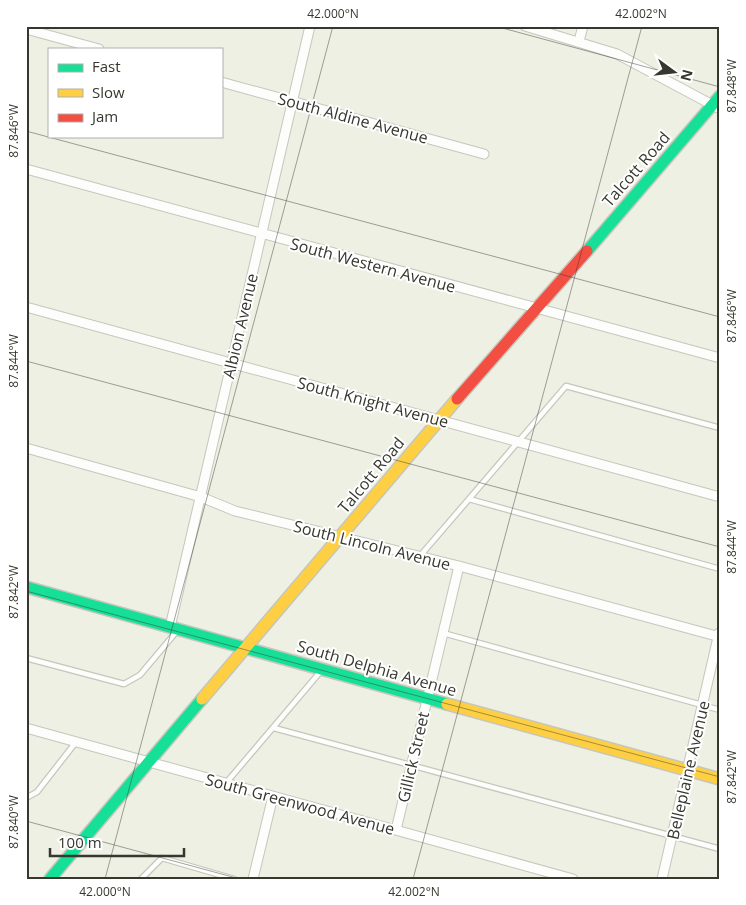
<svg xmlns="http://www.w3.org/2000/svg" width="746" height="905" viewBox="0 0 746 905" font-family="'Open Sans',sans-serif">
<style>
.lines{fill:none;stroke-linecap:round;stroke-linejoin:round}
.lane-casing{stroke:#c5c6bc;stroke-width:7}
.street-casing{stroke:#c5c6bc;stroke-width:11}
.fast-casing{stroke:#c5c6bc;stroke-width:14}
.slow-casing{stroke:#c5c6bc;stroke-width:14}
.jam-casing{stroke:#c5c6bc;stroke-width:14}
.lane{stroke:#fdfdfb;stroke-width:4.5}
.street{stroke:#fdfdfb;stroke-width:9}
.fast{stroke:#16e098;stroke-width:11}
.slow{stroke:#ffcf43;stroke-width:11}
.jam{stroke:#f24e42;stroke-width:11}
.ticks{fill:none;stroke:#36372e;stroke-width:1;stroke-opacity:0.45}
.labels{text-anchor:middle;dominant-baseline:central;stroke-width:4;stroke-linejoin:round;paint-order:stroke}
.street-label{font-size:16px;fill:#36372e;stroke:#fff}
.neatline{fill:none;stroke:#36372e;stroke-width:2}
.ticks-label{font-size:12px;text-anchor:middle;fill:#36372e}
</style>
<rect width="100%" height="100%" fill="#eff0e4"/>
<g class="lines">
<g class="lane-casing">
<path id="lane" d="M469,499l251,70
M420,556l146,-170 154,42
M443,633l277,77
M26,658l98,26 16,-9 37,-44
M274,728l446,121
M226,783l95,-112
M26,798l11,-6 39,-50
M141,879l21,-21 72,21"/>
</g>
<g class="street-casing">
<path id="street" d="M525,26l92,28 103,55
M26,29l73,20
M579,41l4,-15
M221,82l263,72
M26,169l694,189
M26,307l694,190
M26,448l175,49 34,14 224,55 261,71
M170,627l140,-601
M26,728l547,151
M396,830l63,-264
M253,879l20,-83
M662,879l57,-246"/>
</g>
<g class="fast-casing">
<path id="fast" d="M587,251l133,-155
M26,587l421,117
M50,879l152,-180"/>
</g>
<g class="slow-casing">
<path id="slow" d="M202,699l255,-300
M447,704l273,75"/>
</g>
<g class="jam-casing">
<path id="jam" d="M457,399l130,-148"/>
</g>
<use href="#lane" class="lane"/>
<use href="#street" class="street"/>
<use href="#fast" class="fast"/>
<use href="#slow" class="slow"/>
<use href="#jam" class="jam"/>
</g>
<path class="ticks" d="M495,26l225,61M26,131l694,186M26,361l694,186M26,591l694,186M26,821l214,58M105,879l228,-853M413,879l229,-853"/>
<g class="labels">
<g class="street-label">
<text transform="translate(353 118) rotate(15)">South Aldine Avenue</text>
<text transform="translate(636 169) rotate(-49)">Talcott Road</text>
<text transform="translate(373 265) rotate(15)">South Western Avenue</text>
<text transform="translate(240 326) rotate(-77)">Albion Avenue</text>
<text transform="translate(373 402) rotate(15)">South Knight Avenue</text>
<text transform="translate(371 475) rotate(-50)">Talcott Road</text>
<text transform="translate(372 545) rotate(14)">South Lincoln Avenue</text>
<text transform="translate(377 668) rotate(16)">South Delphia Avenue</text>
<text transform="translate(413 757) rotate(-77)">Gillick Street</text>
<text transform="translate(688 770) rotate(-77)">Belleplaine Avenue</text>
<text transform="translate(300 804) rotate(15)">South Greenwood Avenue</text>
</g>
</g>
<rect width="746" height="905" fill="none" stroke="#ffffff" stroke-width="55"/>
<rect x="48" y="48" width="175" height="90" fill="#ffffff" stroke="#afafab"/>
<rect x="58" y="64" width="25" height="8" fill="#16e098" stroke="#afafab"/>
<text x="92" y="72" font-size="15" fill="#36372e">Fast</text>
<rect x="58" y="89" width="25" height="8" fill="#ffcf43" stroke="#afafab"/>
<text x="92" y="98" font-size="15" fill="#36372e">Slow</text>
<rect x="58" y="114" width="25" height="8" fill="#f24e42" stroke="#afafab"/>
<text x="92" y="122" font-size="15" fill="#36372e">Jam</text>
<g transform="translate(674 72) rotate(105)" stroke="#ffffff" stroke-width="4" paint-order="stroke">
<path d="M0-4L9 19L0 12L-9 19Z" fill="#36372e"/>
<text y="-8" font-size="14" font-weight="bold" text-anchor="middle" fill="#36372e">N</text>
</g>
<path d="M50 848v8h134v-8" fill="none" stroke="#36372e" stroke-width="2.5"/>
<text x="58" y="848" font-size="15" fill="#36372e" stroke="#ffffff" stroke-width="4" paint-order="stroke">100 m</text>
<rect x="28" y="28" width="690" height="850" class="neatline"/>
<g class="ticks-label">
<text x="333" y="18">42.000°N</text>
<text x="641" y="18">42.002°N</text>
<text transform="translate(732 86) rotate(-90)" y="4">87.848°W</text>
<text transform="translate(14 131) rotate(-90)" y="4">87.846°W</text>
<text transform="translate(732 316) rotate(-90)" y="4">87.846°W</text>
<text transform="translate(14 361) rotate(-90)" y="4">87.844°W</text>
<text transform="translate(732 547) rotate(-90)" y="4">87.844°W</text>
<text transform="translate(14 592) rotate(-90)" y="4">87.842°W</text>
<text transform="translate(732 777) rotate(-90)" y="4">87.842°W</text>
<text transform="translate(14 822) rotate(-90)" y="4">87.840°W</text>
<text x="105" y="896">42.000°N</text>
<text x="414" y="896">42.002°N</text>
</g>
</svg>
